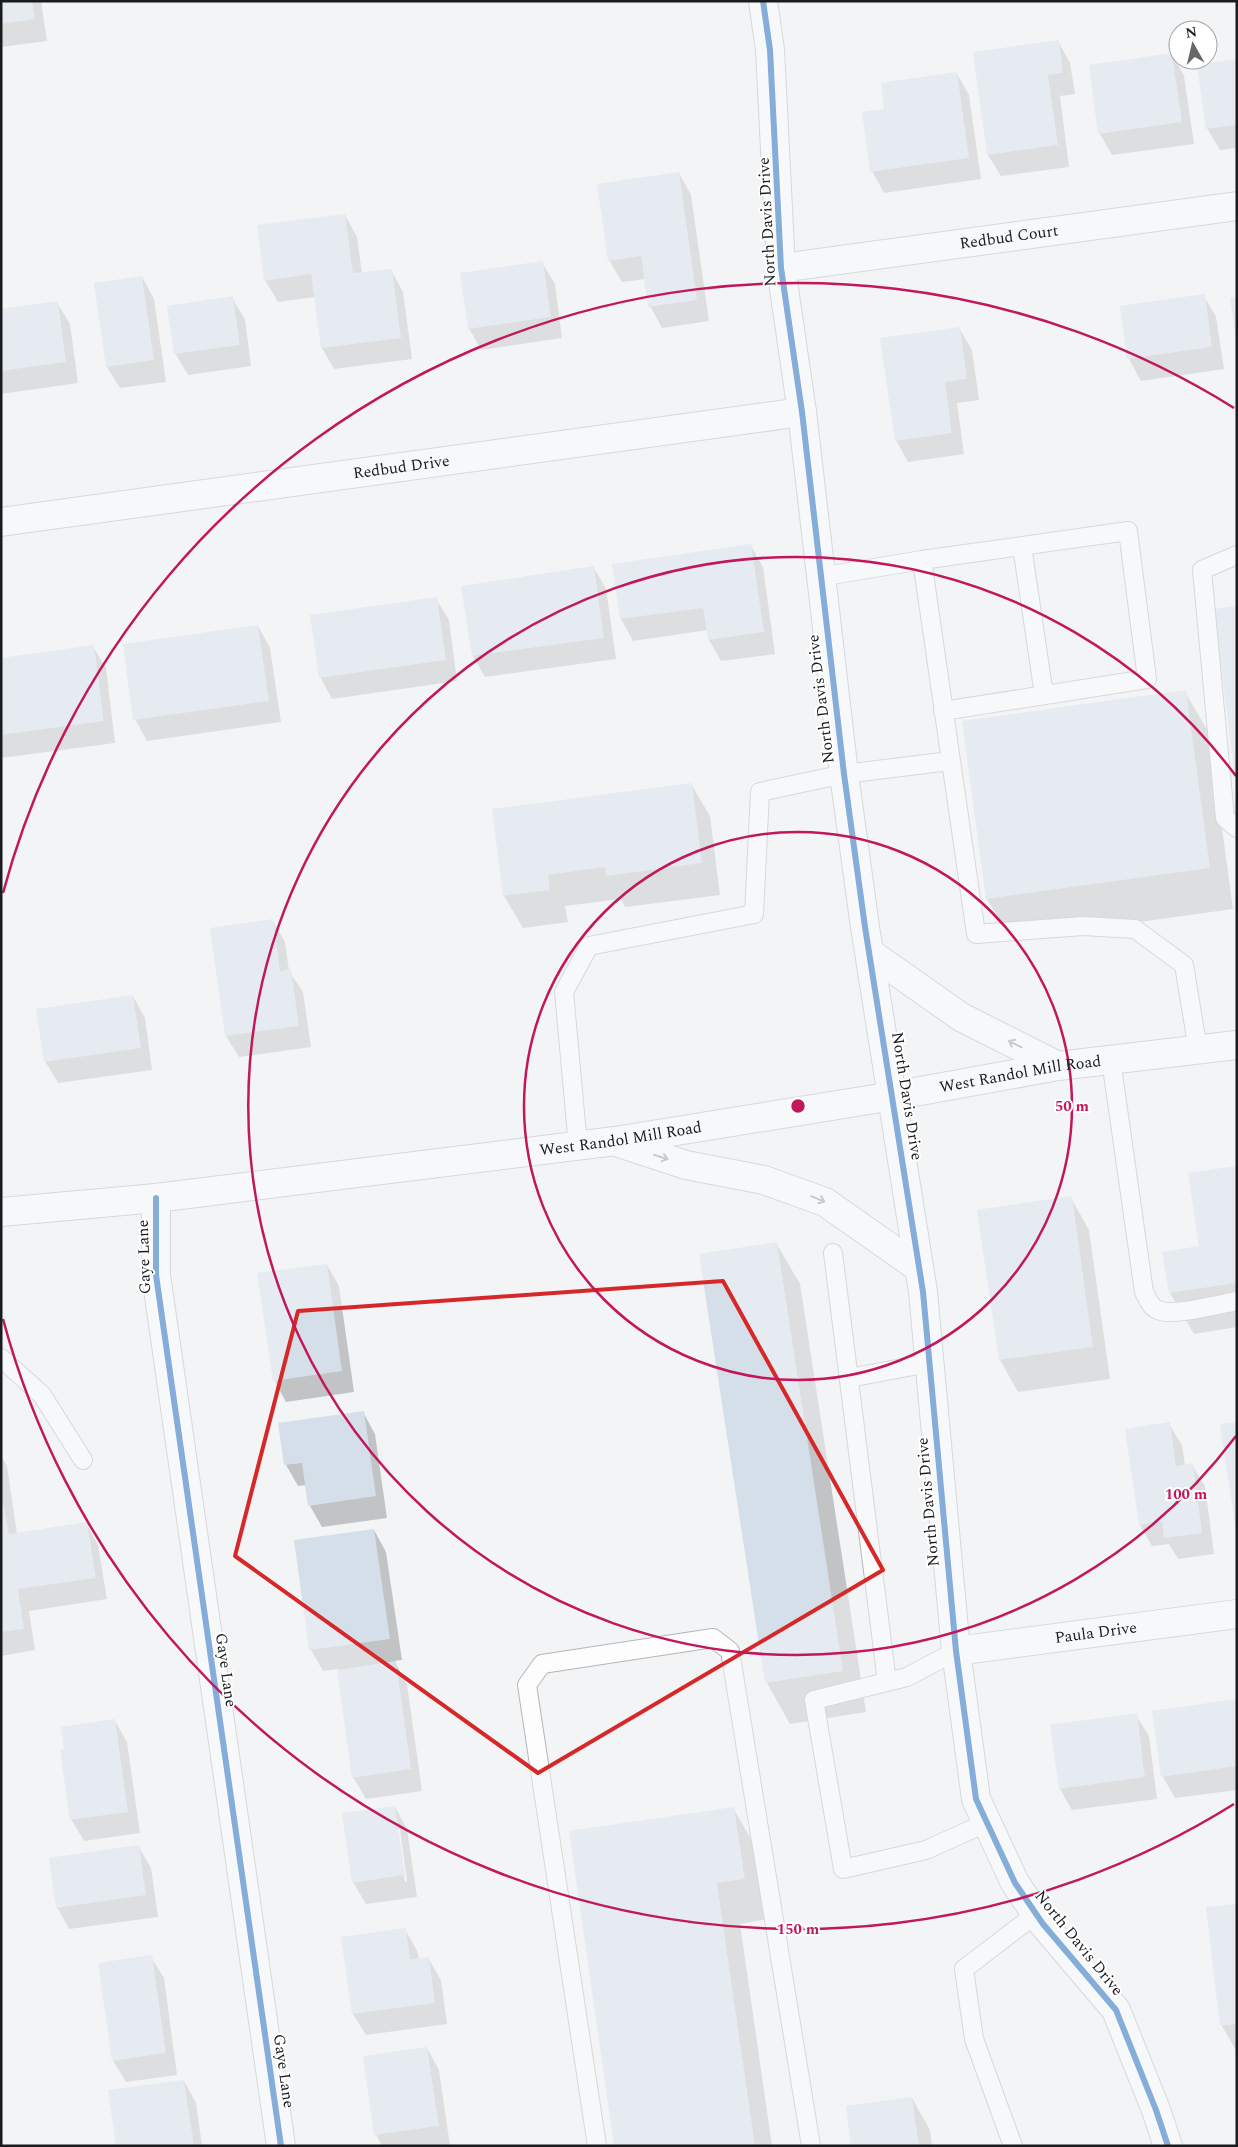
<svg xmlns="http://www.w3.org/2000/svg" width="1238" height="2147" viewBox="0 0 1238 2147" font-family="Spectral,serif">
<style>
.shadow{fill:#0003;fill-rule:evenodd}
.building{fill:#d4dfe9}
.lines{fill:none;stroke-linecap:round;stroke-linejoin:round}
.service-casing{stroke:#b5b6b7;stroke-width:20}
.minor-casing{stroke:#b5b6b7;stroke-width:30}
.tertiary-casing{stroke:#b5b6b7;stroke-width:30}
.secondary-casing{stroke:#b5b6b7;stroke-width:30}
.service{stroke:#fdfdfe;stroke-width:18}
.minor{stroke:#fdfdfe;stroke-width:28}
.tertiary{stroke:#fdfdfe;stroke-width:28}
.secondary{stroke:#fdfdfe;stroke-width:28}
.cycleway-casing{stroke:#fff;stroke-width:9}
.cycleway{stroke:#0057b8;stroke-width:6}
.oneway{stroke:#979798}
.marked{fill:none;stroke:#d62828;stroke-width:4;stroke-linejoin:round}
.ring{fill:none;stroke:#c2185b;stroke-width:2.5}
.labels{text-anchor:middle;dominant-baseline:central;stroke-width:4;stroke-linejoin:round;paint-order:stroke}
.street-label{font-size:16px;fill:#1a1b1c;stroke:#fff}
.centre{fill:#c2185b;stroke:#fff;stroke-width:2.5}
.ring-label{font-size:15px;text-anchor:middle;font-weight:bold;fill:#c2185b;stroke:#fff;stroke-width:4;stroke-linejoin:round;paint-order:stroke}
</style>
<rect width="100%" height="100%" fill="#f2f4f6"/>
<path class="shadow" d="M1,1h40l6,40 -46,6z
M1058,41l12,22 5,31 -15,2 9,71 -68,9 -13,-21 -14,-102z
M1172,54l12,22 10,68 -82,11 -12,-21z
M1237,61v87l-17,2 -13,-22z
M957,74l12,21 12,84 -97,14 -12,-22z
M679,173l12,22 18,126 -47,7 -12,-22 -4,-27 -24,3 -13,-22z
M345,215l12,22 5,37 29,-4 12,22 9,67 -78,10 -12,-21 -7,-51 -37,5 -13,-22z
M542,263l13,21 7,54 -81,12 -12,-22z
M142,277l12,22 12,83 -46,6 -13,-21z
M1204,296l12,21 8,52 -83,12 -12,-22 -8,-52z
M232,298l13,21 6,47 -63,9 -13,-22z
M57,303l13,21 8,59 -77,11v-84z
M959,328l13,22 7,50 -22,3 7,51 -56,8 -12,-22z
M751,546l12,21 12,87 -54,7 -12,-21 -1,-10 -75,11 -12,-22 -8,-54z
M594,568l12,21 10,70 -131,18 -12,-21z
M436,599l13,21 8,61 -125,18 -12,-22z
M258,626l12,22 11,74 -134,19 -12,-22z
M93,647l13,21 9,75 -114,15v-99z
M1185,692l24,41 24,176 -222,31 -24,-41 -23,-177z
M691,784l19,32 10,79 -95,12 -4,-8 -56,7 3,16 -45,6 -19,-32 -11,-86z
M272,920l13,22 4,29 14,21 8,55 -72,10 -13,-21 -15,-107z
M133,996l12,22 7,52 -94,13 -13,-22z
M1237,1167v160l-43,7 -24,-41 -6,-40 37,-6z
M1071,1198l18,32 21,149 -92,13 -18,-32 -21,-149z
M776,1243l24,41 66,428 -76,12 -23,-41 -67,-428z
M327,1265l12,21 15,106 -68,10 -12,-22z
M363,1412l12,22 12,84 -65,9 -12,-21 -3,-21 -9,1 -12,-21z
M1169,1424l13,21 3,21 7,-1 13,21 9,68 -36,5 -9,-15 -17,2 -12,-21z
M1,1456l6,10 10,68 69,-11 12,22 9,54 -78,12 6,39 -34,6z
M374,1530l12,22 16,108 -8,1 13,23 15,107 -56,8 -13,-22 -15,-108 -15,2 -12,-21 -16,-109z
M1237,1700v90l-62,8 -12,-21z
M1136,1715l13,21 8,63 -85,11 -12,-21z
M115,1721l12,21 13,91 -56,8 -13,-22 -6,-69z
M395,1807l12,22 10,68 -51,7 -13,-22zM397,1829h3l7,52 -2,1z
M733,1808l24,41 10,70 -27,5 32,222h-156z
M138,1846l13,22 7,49 -89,12 -12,-22z
M1237,1905v147l-15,-26 -15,-118z
M405,1929l12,22 2,9 9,-2 13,22 6,44 -81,11 -13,-21 -10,-76z
M151,1957l13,21 13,97 -51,7 -13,-21z
M427,2048l12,22 11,76h-68l-6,-12z
M184,2081l12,22 6,43h-85z
M912,2098l18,32 2,16h-80z"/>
<path class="building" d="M1,1h31l3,18 -34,5z
M1059,40l4,33 -15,2 10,70 -71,10 -14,-103z
M1172,53l10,69 -84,12 -9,-69z
M1237,59v66l-31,4 -9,-64z
M957,72l12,86 -99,14 -8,-60 22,-3 -3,-26z
M679,172l18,128 -49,7 -7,-51 -33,5 -11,-77z
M345,214l8,59 39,-4 9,69 -80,10 -10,-74 -47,7 -7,-56z
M543,261l8,56 -83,12 -8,-56z
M142,276l12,84 -48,7 -12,-84z
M1205,294l7,53 -85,12 -7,-53z
M233,296l7,49 -66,9 -7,-48z
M1237,297v41h-1l-6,-40z
M58,301l8,61 -65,9v-62z
M960,327l7,52 -22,3 7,51 -57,8 -15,-103z
M751,544l13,88 -56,8 -5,-32 -83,11 -8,-55z
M594,566l10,72 -132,18 -11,-70z
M437,597l9,63 -127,18 -9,-63z
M1237,606v180h-1l-22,-177z
M258,625l11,76 -136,19 -10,-76z
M94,645l10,76 -103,14v-77z
M1186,690l24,178 -224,31 -24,-178z
M692,783l10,80 -96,13 -1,-9 -57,8 2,15 -47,6 -11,-87z
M273,919l7,52 11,-2 8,57 -74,10 -15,-108z
M133,995l8,53 -97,14 -8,-53z
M1237,1166v117l-68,10 -7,-41 37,-6 -11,-73z
M1072,1196l21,151 -94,13 -22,-150z
M777,1242l66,429 -78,12 -66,-429z
M327,1264l15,107 -69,10 -16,-108z
M364,1411l12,85 -68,10 -6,-43 -18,2 -6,-42z
M1170,1422l6,44 17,-3 9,70 -38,5 -2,-16 -23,3 -14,-96z
M1237,1422v102l-2,1 -15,-101z
M1,1491l8,43 78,-12 9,56 -78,11 6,40 -23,3z
M374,1529l16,110 -81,11 -15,-110z
M396,1661l15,108 -59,9 -15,-108z
M1237,1699v67l-76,11 -9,-66z
M1137,1713l8,64 -86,12 -9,-64z
M115,1719l13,93 -58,8 -10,-71h4l-3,-22z
M395,1806l10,69 -53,8 -10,-70z
M734,1807l11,72 -28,4 38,263h-141l-45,-315z
M139,1845l7,50 -90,13 -7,-50z
M1237,1904v120l-17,2 -14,-119z
M406,1928l4,31 19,-2 6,46 -83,11 -11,-77z
M152,1955l14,98 -54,8 -14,-98z
M427,2047l12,79 -65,9 -11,-79z
M184,2080l10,66h-78l-8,-56z
M912,2097l7,49h-68l-5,-40z"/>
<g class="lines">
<g class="service-casing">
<path id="service" d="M1022,546l22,149
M1237,555l-35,15 23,248 12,10
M922,560l206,-29 19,148 -204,32
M820,577l102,-17 54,374 107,-8 52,3 49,36 14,85
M1111,1060l33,232c4,7 6,15 14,18 15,7 61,-6 79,-9
M578,1146l-14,-154 25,-46 165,-32 6,-122 84,-18 106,-13
M833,1253l54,429
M1,1358l41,37 41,65
M849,1378l80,-15
M956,1651l-49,26 -93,23 29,169 83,-19 62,-28
M597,2146l-70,-461 15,-21 171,-26 17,13 81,495
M1013,2146l-39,-107 -10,-70 72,-55"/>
</g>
<g class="minor-casing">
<g id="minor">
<path id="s1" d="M781,268l456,-62"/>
<path id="s2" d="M1,522l801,-110"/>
<path d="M156,1198v77l125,871"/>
<path id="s3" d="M956,1651l281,-37"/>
</g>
</g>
<g class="tertiary-casing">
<path id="tertiary" d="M763,1l7,49 11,218 21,144 42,362 21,153 58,365 33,359 20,148 39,84 28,41 73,86 40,100 12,36"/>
</g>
<g class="secondary-casing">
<g id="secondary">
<path d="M870,953l91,64 97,49"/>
<path d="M619,1143l67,22 78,15 61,22 94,66"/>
<path id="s4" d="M1,1212l155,-14 459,-57 278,-45 165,-30 179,-21"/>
</g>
</g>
<use href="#service" class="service"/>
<use href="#minor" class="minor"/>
<use href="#tertiary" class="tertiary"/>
<use href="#secondary" class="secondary"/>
<g class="cycleway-casing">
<path id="cycleway" d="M763,1l7,49 11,218 21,144 42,362 21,153 58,365 33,359 20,148 39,84 28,41 73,86 40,100 12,36
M156,1198v77l125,871"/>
</g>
<use href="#cycleway" class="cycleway"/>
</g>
<defs><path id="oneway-shaft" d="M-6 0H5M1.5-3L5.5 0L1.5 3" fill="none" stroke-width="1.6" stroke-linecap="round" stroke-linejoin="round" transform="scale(1.25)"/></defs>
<g class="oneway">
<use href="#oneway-shaft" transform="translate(1015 1044) rotate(-153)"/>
<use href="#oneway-shaft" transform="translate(661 1157) rotate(18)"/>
<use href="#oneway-shaft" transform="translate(818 1199) rotate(22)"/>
</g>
<path d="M0 0H1238V2147H0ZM723,1281l160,289 -345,203 -303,-217 63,-245z" fill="#f2f4f6" fill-opacity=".55" fill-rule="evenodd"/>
<path class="marked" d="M723,1281l160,289 -345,203 -303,-217 63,-245z"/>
<g class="ring">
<circle cx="798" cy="1106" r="274"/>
<path d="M1236 1436A549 549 0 1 1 1236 776"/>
<path d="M1234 1804A823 823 0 0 1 3 1319M3 893A823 823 0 0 1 1234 408"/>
</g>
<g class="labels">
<g class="street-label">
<text transform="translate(767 222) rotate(-93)">North Davis Drive</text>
<text stroke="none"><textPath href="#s1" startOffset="230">Redbud Court</textPath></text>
<text stroke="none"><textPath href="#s2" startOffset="404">Redbud Drive</textPath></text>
<text transform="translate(821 699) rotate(-97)">North Davis Drive</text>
<text stroke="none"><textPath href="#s4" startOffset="1029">West Randol Mill Road</textPath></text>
<text transform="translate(907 1096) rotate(81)">North Davis Drive</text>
<text stroke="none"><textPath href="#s4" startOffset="624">West Randol Mill Road</textPath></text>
<text transform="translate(144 1257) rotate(-92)">Gaye Lane</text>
<text transform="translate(928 1502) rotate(-95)">North Davis Drive</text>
<text stroke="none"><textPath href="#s3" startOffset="141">Paula Drive</textPath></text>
<text transform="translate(226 1670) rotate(82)">Gaye Lane</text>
<text transform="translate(1079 1943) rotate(51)">North Davis Drive</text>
<text transform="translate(284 2071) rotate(82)">Gaye Lane</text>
</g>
</g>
<circle cx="798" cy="1106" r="8" class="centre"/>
<g class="ring-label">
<text x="1072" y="1111">50 m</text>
<text x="1186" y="1499">100 m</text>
<text x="798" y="1934">150 m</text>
</g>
<rect width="1238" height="2147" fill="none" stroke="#1a1b1c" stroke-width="5"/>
<g transform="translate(1193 45) rotate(352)"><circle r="24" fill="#ffffff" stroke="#a3a4a4"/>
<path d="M0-4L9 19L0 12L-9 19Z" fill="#666768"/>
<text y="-8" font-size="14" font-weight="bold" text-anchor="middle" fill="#1a1b1c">N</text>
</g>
</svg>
